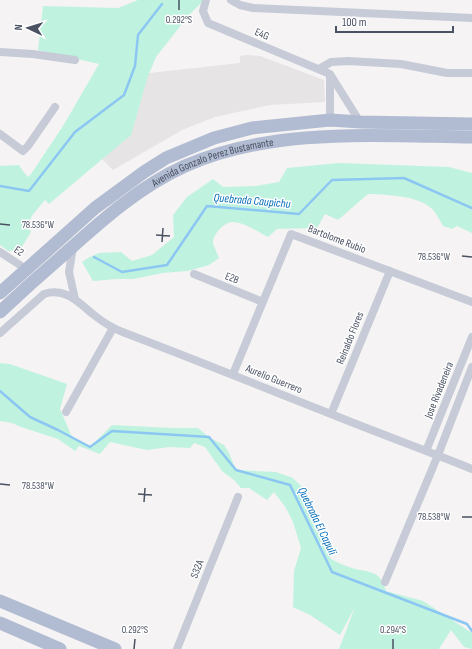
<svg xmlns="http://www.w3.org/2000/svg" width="472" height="649" viewBox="0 0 472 649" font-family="'Sofia Sans Condensed',sans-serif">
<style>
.education{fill:#e6e4e5}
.green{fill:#c0f3df}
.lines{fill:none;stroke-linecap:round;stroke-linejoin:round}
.stream{stroke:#8bc7f2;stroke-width:2.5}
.minor{stroke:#c6cbd7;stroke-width:8}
.primary{stroke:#b1bbd2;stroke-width:13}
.ticks{fill:none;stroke:#495162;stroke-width:1.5}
.labels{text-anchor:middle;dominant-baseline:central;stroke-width:3;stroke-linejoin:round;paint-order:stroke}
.street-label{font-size:11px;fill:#495162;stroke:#fff}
.water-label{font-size:12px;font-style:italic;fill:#046dba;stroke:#fff}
.ticks-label{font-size:10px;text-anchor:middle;fill:#495162;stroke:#fff;stroke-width:3;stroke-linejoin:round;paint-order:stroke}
</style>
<rect width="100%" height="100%" fill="#f5f3f3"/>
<path class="education" d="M248,55l12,1 64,24 1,22 -55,3 -55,12 -33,13 -69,40 -22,-22 50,-74 99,-11v-7z"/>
<path class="green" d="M138,0h66l-15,15 -33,42 -8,19 -17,59 -82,69 -4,-4 -11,13 -7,11 4,8 -11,18 -12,1 -8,-6v-79l19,-1 6,9 4,3 34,-51 36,-62 -61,-14 5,-44 75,2z
M339,163l110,4 23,6v60l-15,-7 -5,3 -9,-3c-3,-5 -7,-14 -12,-18 -15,-13 -44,-13 -63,-14l-30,26 -13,-6 -8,14 -40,1 -9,8c-9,-5 -25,-15 -35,-15 -9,0 -20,12 -20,21 1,4 4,10 6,15l-10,7 -21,6 -26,2 -28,6h-17l-24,2 -11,-19 6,-4 11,-5 22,-1 11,9 20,-6 22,-18 -1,-22 14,-18 26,-18 10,8 33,-1 23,-4 8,-14z
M0,363l10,1 57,20 -7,25 12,28 18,10 22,-22 61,3h25l12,10 14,7 5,8 7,17 40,2 17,6 13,13 6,24 19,44c6,3 12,6 18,8 19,7 30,0 37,24l37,10 49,32v16l-8,-2 -13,-17 -12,19h-100l16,-42 -15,28 -30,-20 -17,-8 1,-36 7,-23 -8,-26 -7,-14 -12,-16 -7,8 -18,-12h-8l-7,-8 -12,-9 -17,-24 -11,-4 -4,5 -21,-1 -22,3 -37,-8 -10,12 -21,-8 -4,5 -17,-12 -37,-12 -9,-4 -12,-2z"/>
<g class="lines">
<path class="stream" d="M0,186l29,5 46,-59 49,-37 11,-29 3,-31 24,-31
M94,257l28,15 45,-7 40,-59 92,8 33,-34 72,-2 68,30
M0,391l30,26 28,13 32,17 22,-16 97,6 27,33 54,15 42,87 135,52 5,7"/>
<path class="minor" d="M206,0l-3,11 5,12 122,51 30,48
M231,0l9,5 13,3 219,10
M0,52l33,2 42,6
M319,69l12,-7 17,-1 53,3 46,9h25
M330,120v-45
M0,134l23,17 5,-5 27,-39
M73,247l-4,25 6,27
M0,252l26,17
M194,274l69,28
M0,333l44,-39c22,-7 35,9 50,21 10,8 20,14 31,18 69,26 137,54 206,81 47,19 94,36 141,55
M233,374l58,-140 181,68
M66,412l47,-84
M331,414l59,-143
M426,451l46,-114
M385,582l53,-127 34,-88
M177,649l61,-152"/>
<g class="primary">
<path d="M0,293l95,-85 49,-36 22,-14 48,-20 38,-10 78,-8 30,2 112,2"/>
<path id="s1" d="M0,312c20,-19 40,-37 61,-55 38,-34 77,-70 124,-91 88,-39 193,-30 287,-29"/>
<path d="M0,601l115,48"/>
<path d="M0,623l60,26"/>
</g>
</g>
<path class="ticks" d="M179,10v-10M0,224l10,1M156,235l14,1M162,242l1,-14M462,256l10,1M0,484l10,1M138,494l14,1M144,502l1,-14M462,517h10M134,649l1,-10M393,649v-10"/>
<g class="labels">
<g class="street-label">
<text transform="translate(262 34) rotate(22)">E4G</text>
<text stroke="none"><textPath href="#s1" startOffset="264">Avenida Gonzalo Perez Bustamante</textPath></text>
<text transform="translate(337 239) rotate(21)">Bartolome Rubio</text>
<text transform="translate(19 251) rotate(33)">E2</text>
<text transform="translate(232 278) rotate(22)">E2B</text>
<text transform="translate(350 338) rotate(-68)">Reinaldo Flores</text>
<text transform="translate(274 379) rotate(22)">Aurelio Guerrero</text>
<text transform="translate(439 390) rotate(-68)">Jose Rivadeneira</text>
<text transform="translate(197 569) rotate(-68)">S32A</text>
</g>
<g class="water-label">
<text transform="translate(252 201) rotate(5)">Quebrada Caupichu</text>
<text transform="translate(317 521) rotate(64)">Quebrada El Capuli</text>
</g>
</g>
<g class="ticks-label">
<text x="179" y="23">0.292°S</text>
<text x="38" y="228">78.536°W</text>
<text x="434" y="260">78.536°W</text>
<text x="38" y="489">78.538°W</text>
<text x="434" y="520">78.538°W</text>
<text x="135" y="633">0.292°S</text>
<text x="393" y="633">0.294°S</text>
</g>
<g transform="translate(28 28) rotate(274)" stroke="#ffffff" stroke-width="3" paint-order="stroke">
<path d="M0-3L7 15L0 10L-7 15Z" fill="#495162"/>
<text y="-6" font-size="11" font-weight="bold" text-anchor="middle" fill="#495162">N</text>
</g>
<path d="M336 26v6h117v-6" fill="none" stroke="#495162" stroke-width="2"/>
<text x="342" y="26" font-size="12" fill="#495162" stroke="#ffffff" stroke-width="3" paint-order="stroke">100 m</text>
</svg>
